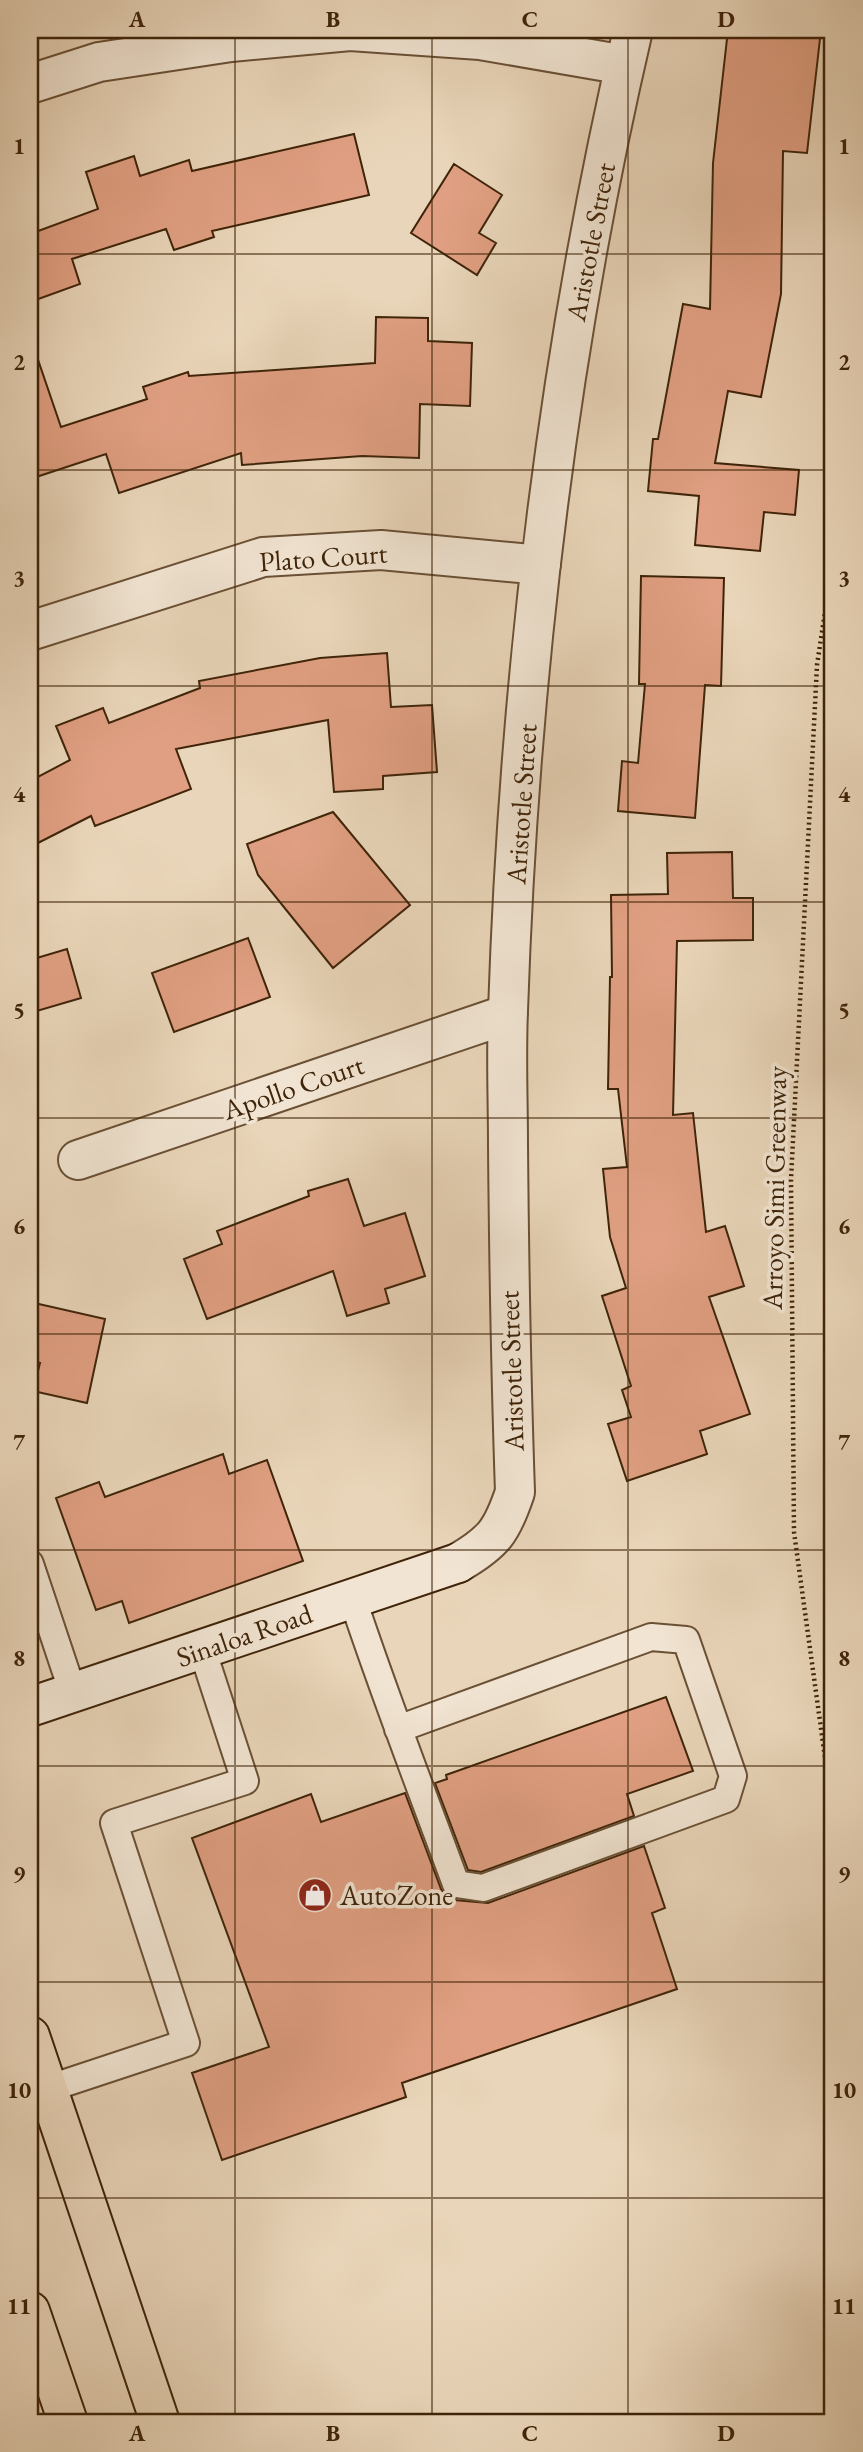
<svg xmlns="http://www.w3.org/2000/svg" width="863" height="2452" viewBox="0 0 863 2452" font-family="'EB Garamond',serif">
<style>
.building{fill:#e09f82;stroke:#3f2409;stroke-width:2}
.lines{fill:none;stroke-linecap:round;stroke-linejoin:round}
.lane-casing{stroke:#6a5035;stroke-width:30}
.street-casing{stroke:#6a5035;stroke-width:42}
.secondary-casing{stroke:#3f2409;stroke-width:42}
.primary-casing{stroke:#3f2409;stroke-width:42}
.path{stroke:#3f2409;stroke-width:4.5;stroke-dasharray:2 3.5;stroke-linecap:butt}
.lane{stroke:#f1e4d2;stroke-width:26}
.street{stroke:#f1e4d2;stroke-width:38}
.secondary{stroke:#f1e4d2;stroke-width:38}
.primary{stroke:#e9d5b9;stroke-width:38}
.grid{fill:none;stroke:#3f2409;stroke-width:2;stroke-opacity:0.55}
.labels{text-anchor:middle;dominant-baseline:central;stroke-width:7;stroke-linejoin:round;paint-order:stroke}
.street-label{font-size:28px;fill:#3f2409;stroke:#f1e4d2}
.poi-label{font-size:28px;fill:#3f2409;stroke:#f1e4d2;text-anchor:start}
.neatline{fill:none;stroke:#3f2409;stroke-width:2.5}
.grid-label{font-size:23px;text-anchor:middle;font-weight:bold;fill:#3f2409}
</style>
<rect width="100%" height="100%" fill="#e9d5b9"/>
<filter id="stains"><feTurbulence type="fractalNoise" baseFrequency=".00286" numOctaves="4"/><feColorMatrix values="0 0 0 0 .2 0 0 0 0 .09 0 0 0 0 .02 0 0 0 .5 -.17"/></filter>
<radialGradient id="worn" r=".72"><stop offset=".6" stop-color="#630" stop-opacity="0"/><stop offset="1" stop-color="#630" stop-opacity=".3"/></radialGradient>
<path class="building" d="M728,30h93l-14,123 -24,-2 -2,143 -20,103 -33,-6 -13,72 84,7 -4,45 -31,-3 -4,39 -65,-6 4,-49 -51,-5 5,-52h5l25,-135 27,5 3,-146z
M354,134l15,61 -157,36 2,6 -40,13 -8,-21 -94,30 8,25 -50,18v-68l68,-25 -12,-37 48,-16 6,20 49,-16 3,11z
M454,164l48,31 -23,38 17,10 -19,32 -66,-42z
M376,317l52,1v23l44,2 -2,63 -50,-2 -1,54 -57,-2 -120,9 -1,-12 -122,40 -13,-39 -76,25v-124l6,-1 25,73 86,-28 -4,-12 45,-15 1,4 186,-13z
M641,576l83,2 -3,108 -16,-1 -10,133 -77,-7 4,-50 16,2 7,-79h-6z
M387,653l4,54 41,-2 5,67 -54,4v13l-49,3 -6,-72 -152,29 15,40 -96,37 -4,-10 -61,31v-66l40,-21 -14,-34 47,-18 6,15 91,-35 -1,-7 121,-23z
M333,812l77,93 -77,63 -75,-93 -11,-31z
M732,852l1,46h20v42l-76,1 -4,174 20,-2 13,119 19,-6 19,60 -35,11 41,117 -50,17 7,23 -80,27 -19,-57 23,-7 -9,-27 9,-4 -29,-90 24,-8 -16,-51 -7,-68 24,-2 -9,-78h-10l2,-112h2l-1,-82 57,-1 -1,-41z
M248,938l22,59 -96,35 -22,-59z
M67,949l14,49 -51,15v-53z
M348,1179l16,47 41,-13 20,63 -40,13 4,14 -42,13 -14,-45 -126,48 -23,-60 38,-15 -5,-13 92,-35 -1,-5z
M30,1302l75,17 -18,84 -54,-12 7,-28 -10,-3z
M223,1454l6,20 38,-14 36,101 -174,62 -7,-22 -26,9 -40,-112 43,-16 6,15z
M666,1697l27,74 -66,23 7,22 -153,56 -13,-2 -33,-87 12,-4 -1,-4z
M405,1793l36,96 6,8 7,3 34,3 156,-57 21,62 -13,5 25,76 -275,94 4,14 -184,63 -30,-87 77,-26 -77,-209 119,-44 10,28z"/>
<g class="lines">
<g class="lane-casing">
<path id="lane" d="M30,1564l43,129
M352,1597c32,97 69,192 104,287l27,4 243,-89 7,-23 -47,-136 -35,-3 -253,92
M47,2089l139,-46 -72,-220 131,-42 -43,-132"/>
</g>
<g class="street-casing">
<path id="street" d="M30,84l69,-22 132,-20 119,-11 130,9 145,25
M30,631l233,-74 118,-7 160,15
M78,1160l430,-146
M458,1563c36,-21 44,-32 57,-71 -4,-116 -6,-232 -7,-347 0,-45 -2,-89 0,-134 11,-329 50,-660 125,-981"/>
</g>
<g class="secondary-casing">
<path id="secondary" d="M30,1707l428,-144"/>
</g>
<g class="primary-casing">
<path id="primary" d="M30,2036l130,386
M30,2311l38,111"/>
</g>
<path class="path" d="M833,560l-16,105 -26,515 3,352 39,284"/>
<use href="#lane" class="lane"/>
<use href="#street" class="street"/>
<use href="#secondary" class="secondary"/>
<use href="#primary" class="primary"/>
</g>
<path class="grid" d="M235,30v2392M432,30v2392M628,30v2392M30,254h803M30,470h803M30,686h803M30,902h803M30,1118h803M30,1334h803M30,1550h803M30,1766h803M30,1982h803M30,2198h803"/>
<defs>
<g id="shop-disc" transform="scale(1.75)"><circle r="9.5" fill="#8f2418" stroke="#f1e4d2"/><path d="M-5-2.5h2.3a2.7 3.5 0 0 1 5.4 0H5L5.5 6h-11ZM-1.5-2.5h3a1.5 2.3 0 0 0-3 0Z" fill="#fff"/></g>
</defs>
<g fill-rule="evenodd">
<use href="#shop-disc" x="315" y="1895"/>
</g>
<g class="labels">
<g class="street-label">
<text transform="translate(590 242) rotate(-79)">Aristotle Street</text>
<text transform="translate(323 557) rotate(-4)">Plato Court</text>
<text transform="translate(521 804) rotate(-86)">Aristotle Street</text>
<text transform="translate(293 1087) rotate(-19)">Apollo Court</text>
<text transform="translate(774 1188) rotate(-89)">Arroyo Simi Greenway</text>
<text transform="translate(511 1371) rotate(-92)">Aristotle Street</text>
<text transform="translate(244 1635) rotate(-19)">Sinaloa Road</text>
</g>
<g class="poi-label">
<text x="340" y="1895">AutoZone</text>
</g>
</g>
<rect width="863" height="2452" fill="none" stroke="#e9d5b9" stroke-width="77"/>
<rect x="38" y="38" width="786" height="2376" class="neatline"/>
<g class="grid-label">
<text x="137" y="27">A</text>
<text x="333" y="27">B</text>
<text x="530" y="27">C</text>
<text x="726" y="27">D</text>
<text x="19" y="154">1</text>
<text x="844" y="154">1</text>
<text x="19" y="370">2</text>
<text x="844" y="370">2</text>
<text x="19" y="586">3</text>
<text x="844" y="586">3</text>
<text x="19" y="802">4</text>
<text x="844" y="802">4</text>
<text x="19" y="1018">5</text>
<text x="844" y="1018">5</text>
<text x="19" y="1234">6</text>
<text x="844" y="1234">6</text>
<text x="19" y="1450">7</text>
<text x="844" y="1450">7</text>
<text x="19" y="1666">8</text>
<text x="844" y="1666">8</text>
<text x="19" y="1882">9</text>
<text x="844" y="1882">9</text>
<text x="19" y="2098">10</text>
<text x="844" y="2098">10</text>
<text x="19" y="2314">11</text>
<text x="844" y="2314">11</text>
<text x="137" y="2441">A</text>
<text x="333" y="2441">B</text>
<text x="530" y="2441">C</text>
<text x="726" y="2441">D</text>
</g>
<rect width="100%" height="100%" filter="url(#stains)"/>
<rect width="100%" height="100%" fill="url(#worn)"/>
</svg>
